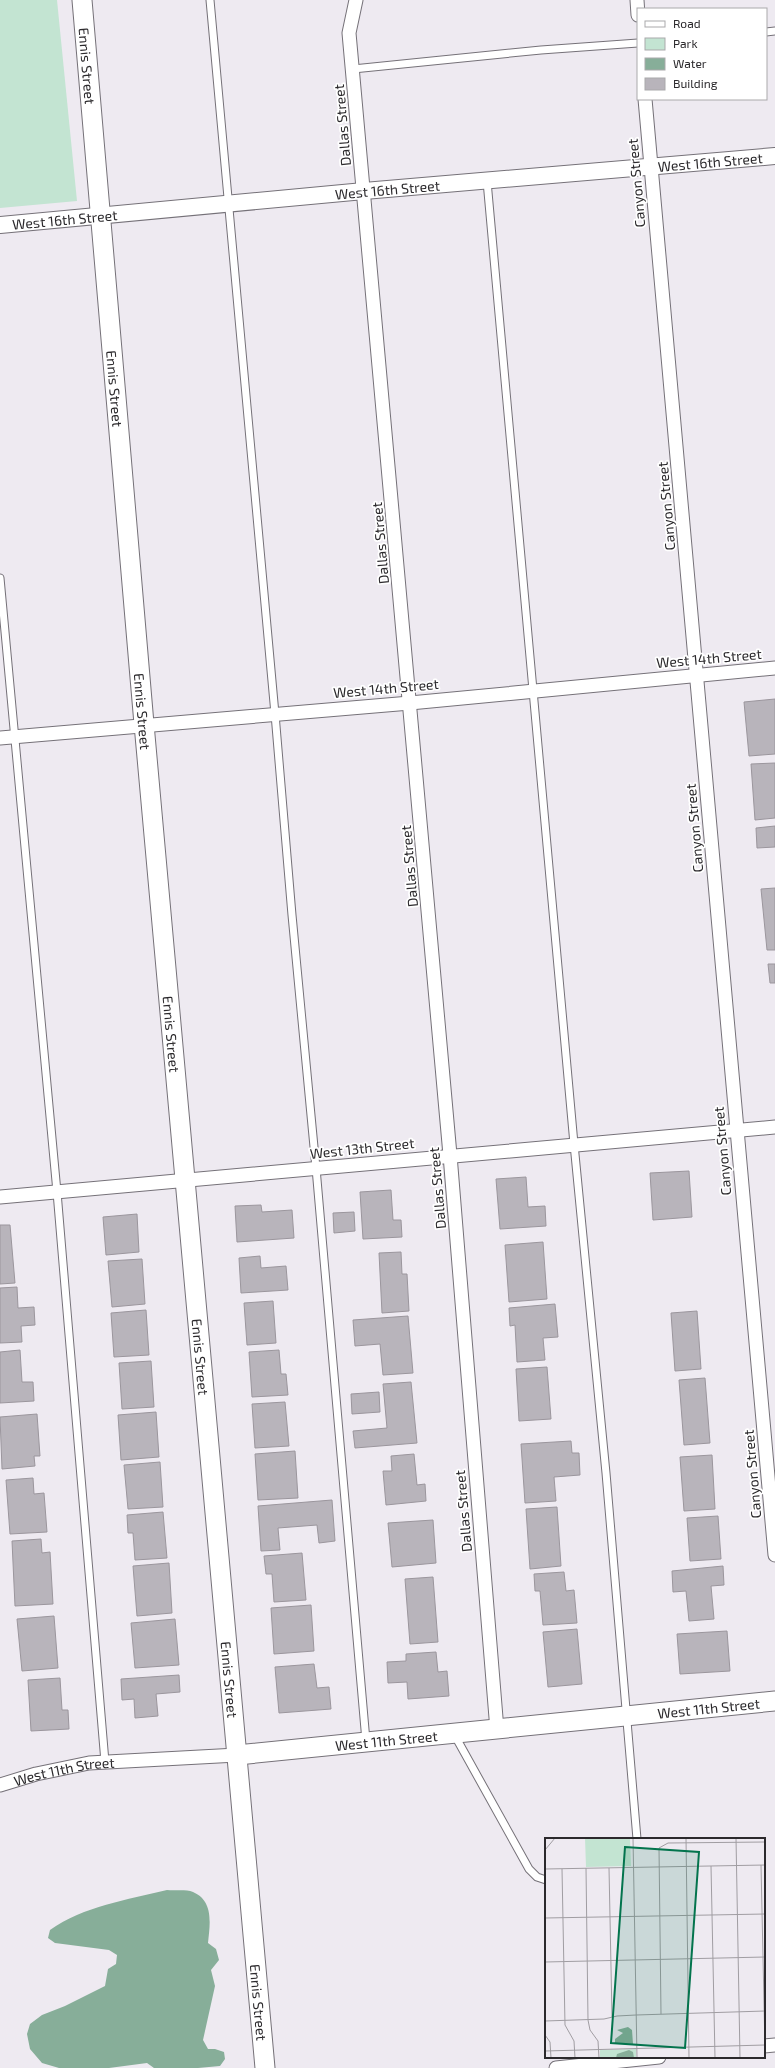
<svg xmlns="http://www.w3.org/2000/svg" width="775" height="2068" viewBox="0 0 775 2068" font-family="'Exo 2',sans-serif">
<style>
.green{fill:#c3e4d2}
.water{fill:#87ae99}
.building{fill:#b8b4bb;stroke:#9b969d}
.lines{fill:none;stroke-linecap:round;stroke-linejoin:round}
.service-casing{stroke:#757178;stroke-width:9}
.minor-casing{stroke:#757178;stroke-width:15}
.tertiary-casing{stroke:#757178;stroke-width:18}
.secondary-casing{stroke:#757178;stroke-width:21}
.service{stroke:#fff;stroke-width:7}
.minor{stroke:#fff;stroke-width:13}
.tertiary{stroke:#fff;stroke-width:16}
.secondary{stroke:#fff;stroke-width:19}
.labels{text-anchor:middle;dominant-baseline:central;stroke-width:3.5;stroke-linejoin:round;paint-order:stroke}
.street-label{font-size:14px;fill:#2b292c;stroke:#fff}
.inset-road{fill:none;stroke:#a09da2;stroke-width:1}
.view{fill:#03744d;fill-opacity:0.15;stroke:#03744d;stroke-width:2}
.inset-edge{fill:none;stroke:#2b292c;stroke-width:2}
</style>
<rect width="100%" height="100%" fill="#eeeaf1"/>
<path class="green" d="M0,0h57l20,201 -77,7z"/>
<path class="water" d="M167,1890c8,1 19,-1 26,2 21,9 17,32 15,51l8,6 3,11 -8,10 4,16 -12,54 5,9h7l9,3 1,7 -5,7 -22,2h-44l-7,-5 -38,5h-50l-17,-5 -12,-14 -3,-15 3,-10 12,-9 23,-9 40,-20 3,-17 8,-5 1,-9 -8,-5 -54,-7 -7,-5 2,-8c34,-24 77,-30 117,-40z"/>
<path class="building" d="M775,699v55l-26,2 -5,-54z
M775,763v55l-20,2 -4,-56z
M775,826v21l-18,1 -1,-20z
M775,888v62h-8l-6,-61z
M768,964h7v19h-5z
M689,1171l3,46 -39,3 -3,-47z
M526,1177l2,30 17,-1 1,20 -46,3 -4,-50z
M391,1190l2,30h8l1,17 -39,2 -3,-47z
M261,1205l1,7 30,-2 2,28 -57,4 -2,-36z
M354,1212l1,19 -21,2 -1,-20z
M137,1214l2,38 -33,3 -3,-38z
M0,1225h10l5,58 -15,1z
M543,1242l4,57 -38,3 -4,-57z
M401,1252l1,22h5l2,37 -27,2 -3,-60z
M260,1256l1,12 25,-2 2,24 -47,3 -2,-35z
M142,1259l3,45 -33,3 -4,-46z
M17,1287l1,21 16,-1 1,18 -14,1 1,16 -22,1v-55z
M273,1301l3,42 -29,2 -3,-42z
M555,1304l3,33 -15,1 2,22 -28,2 -2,-37 -5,1 -1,-18z
M146,1310l3,45 -35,2 -3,-44z
M697,1311l4,58 -26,2 -4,-58z
M408,1316l5,57 -30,2 -3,-31 -25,2 -2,-26z
M20,1350l2,32h11l1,19 -34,2v-51z
M279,1350l2,24h5l2,21 -36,2 -3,-45z
M151,1361l3,46 -32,2 -3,-46z
M547,1367l4,52 -32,2 -3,-52z
M705,1378l5,65 -26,2 -5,-65z
M411,1382l6,61 -62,5 -2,-17 34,-3 -4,-44z
M379,1392l1,20 -28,2 -1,-20z
M285,1402l4,44 -34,2 -3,-44z
M156,1412l3,45 -38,3 -3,-45z
M37,1414l3,42h-6l1,10 -33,3 -2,-52z
M571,1441l1,12h7l1,22 -26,2 2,24 -31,2 -4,-59z
M295,1451l3,47 -40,2 -3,-46z
M414,1454l3,31 8,-1 1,17 -40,4 -3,-34h9l-1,-15z
M712,1455l3,54 -31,2 -4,-54z
M160,1462l3,45 -35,2 -4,-44z
M33,1478l1,16 10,-1 3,39 -37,2 -4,-54z
M332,1500l3,41 -16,2 -2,-18 -39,3 2,22 -19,1 -3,-45z
M557,1507l4,59 -31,3 -4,-60z
M163,1512l4,46 -32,2 -2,-27h-5l-1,-18z
M718,1516l3,43 -31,2 -3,-43z
M433,1520l3,43 -44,4 -4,-44z
M41,1539l1,14 8,-1 3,52 -38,2 -3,-65z
M302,1553l4,47 -32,2 -2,-28h-6l-2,-18z
M169,1563l3,50 -35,3 -4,-50z
M723,1566l1,19 -13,1 3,33 -25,2 -3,-30 -13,1 -1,-21z
M564,1572l2,19 8,-1 3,33 -34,2 -3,-34h-5l-1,-17z
M433,1577l5,65 -28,2 -5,-65z
M311,1605l3,46 -40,3 -3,-46z
M54,1616l4,52 -36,3 -5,-52z
M175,1619l4,46 -44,3 -4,-45z
M577,1629l5,55 -34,3 -5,-55z
M727,1631l3,40 -50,3 -3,-40z
M436,1652l2,20 9,-1 2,25 -41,3 -1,-17 -19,1 -1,-21 19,-1v-7z
M314,1664l3,24 12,-1 2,22 -52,4 -4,-46z
M179,1675l1,17 -24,2 2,22 -23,2 -1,-19 -12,1 -1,-21z
M60,1678l2,32h6l1,19 -38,2 -3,-51z"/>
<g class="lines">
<g class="service-casing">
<path id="service" d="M210,0l65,714 17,201 24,253 50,573
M766,32l9,-1
M353,69l188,-19 97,-7
M487,181l87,963 32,329 31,366
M0,578l57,614 48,570
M454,1734l75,135 8,8 9,3"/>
</g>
<g class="minor-casing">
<g id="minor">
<path d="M356,0l-7,33 101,1122 47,575"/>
<path d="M637,0l1,15"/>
<path d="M645,99l130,1456"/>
<path d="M0,738l410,-35 365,-35"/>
<path d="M0,1197l775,-70"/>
<path id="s1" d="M0,1785l36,-11 53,-11 148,-8"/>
<path d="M764,2046l11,-1"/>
<path d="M556,2068l103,-11"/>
</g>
</g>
<g class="tertiary-casing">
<g id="tertiary">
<path id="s2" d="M0,225l364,-34 411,-35"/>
</g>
</g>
<g class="secondary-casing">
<g id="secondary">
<path id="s3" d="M82,0l62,724 121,1344"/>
<path id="s4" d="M237,1755l538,-54"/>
</g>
</g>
<use href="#service" class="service"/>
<use href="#minor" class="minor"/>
<use href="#tertiary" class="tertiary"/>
<use href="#secondary" class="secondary"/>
</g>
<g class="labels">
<g class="street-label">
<text stroke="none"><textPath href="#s3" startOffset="66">Ennis Street</textPath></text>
<text transform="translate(342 125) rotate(-95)">Dallas Street</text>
<text stroke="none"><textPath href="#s2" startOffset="713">West 16th Street</textPath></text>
<text transform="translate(636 183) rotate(-95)">Canyon Street</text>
<text stroke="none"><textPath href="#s2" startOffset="389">West 16th Street</textPath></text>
<text stroke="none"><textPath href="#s2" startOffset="65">West 16th Street</textPath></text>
<text stroke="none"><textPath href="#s3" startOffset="390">Ennis Street</textPath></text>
<text transform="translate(666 506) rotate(-95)">Canyon Street</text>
<text transform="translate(380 543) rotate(-95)">Dallas Street</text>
<text transform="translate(709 658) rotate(-5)">West 14th Street</text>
<text transform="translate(386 688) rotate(-5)">West 14th Street</text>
<text stroke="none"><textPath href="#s3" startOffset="714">Ennis Street</textPath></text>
<text transform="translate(694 828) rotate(-95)">Canyon Street</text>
<text transform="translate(409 866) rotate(-95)">Dallas Street</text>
<text stroke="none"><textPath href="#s3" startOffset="1038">Ennis Street</textPath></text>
<text transform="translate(362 1148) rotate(-6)">West 13th Street</text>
<text transform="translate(722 1151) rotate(-95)">Canyon Street</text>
<text transform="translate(437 1188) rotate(-95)">Dallas Street</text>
<text stroke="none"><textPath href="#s3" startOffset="1362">Ennis Street</textPath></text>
<text transform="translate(752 1474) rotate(-95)">Canyon Street</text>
<text transform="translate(463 1511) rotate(-95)">Dallas Street</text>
<text stroke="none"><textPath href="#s3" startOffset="1686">Ennis Street</textPath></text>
<text stroke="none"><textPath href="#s4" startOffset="474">West 11th Street</textPath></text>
<text stroke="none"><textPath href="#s4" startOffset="150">West 11th Street</textPath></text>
<text stroke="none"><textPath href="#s1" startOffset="66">West 11th Street</textPath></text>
<text stroke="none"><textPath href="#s3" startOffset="2010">Ennis Street</textPath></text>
</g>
</g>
<g transform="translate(545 1838)">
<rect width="220" height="220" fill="#eeeaf1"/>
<path d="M40,0h45l1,28 -45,1zM91,211v9h-36v-8z" fill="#c3e4d2"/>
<path d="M83,189l4,3 1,14 -18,-1v-4l8,-6 -6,-3zM84,212l4,2 1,6h-18l1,-4z" fill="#87ae99"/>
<path class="inset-road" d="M88,0l4,220M141,0l3,220M191,0l4,220M0,12l10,-12M216,27l4,184M166,28l4,192M41,30l2,152 2,10 8,11 1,17M64,30l3,149M0,31l220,-4M17,31l3,156 9,16 1,17M0,80l220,-4M0,124l220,-5M116,176l-2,-166 9,-5 97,-1M91,177l129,-4M0,183l59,-2 13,-3 19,-1M0,197l5,7 1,16M0,213l220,-6"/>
<path class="view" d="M80,9l74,5 -14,196 -74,-5z"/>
<rect width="220" height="220" class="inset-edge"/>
</g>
<rect x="637" y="8" width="130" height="92" fill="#ffffff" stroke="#aaa9ab"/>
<rect x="645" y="21" width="20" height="6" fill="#ffffff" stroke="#aaa9ab"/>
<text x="673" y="28" font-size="12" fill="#2b292c">Road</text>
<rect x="645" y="38" width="20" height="12" fill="#c3e4d2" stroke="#aaa9ab"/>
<text x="673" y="48" font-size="12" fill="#2b292c">Park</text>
<rect x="645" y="58" width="20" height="12" fill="#87ae99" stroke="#aaa9ab"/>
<text x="673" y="68" font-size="12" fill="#2b292c">Water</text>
<rect x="645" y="78" width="20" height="12" fill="#b8b4bb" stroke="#aaa9ab"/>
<text x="673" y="88" font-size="12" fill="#2b292c">Building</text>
</svg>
